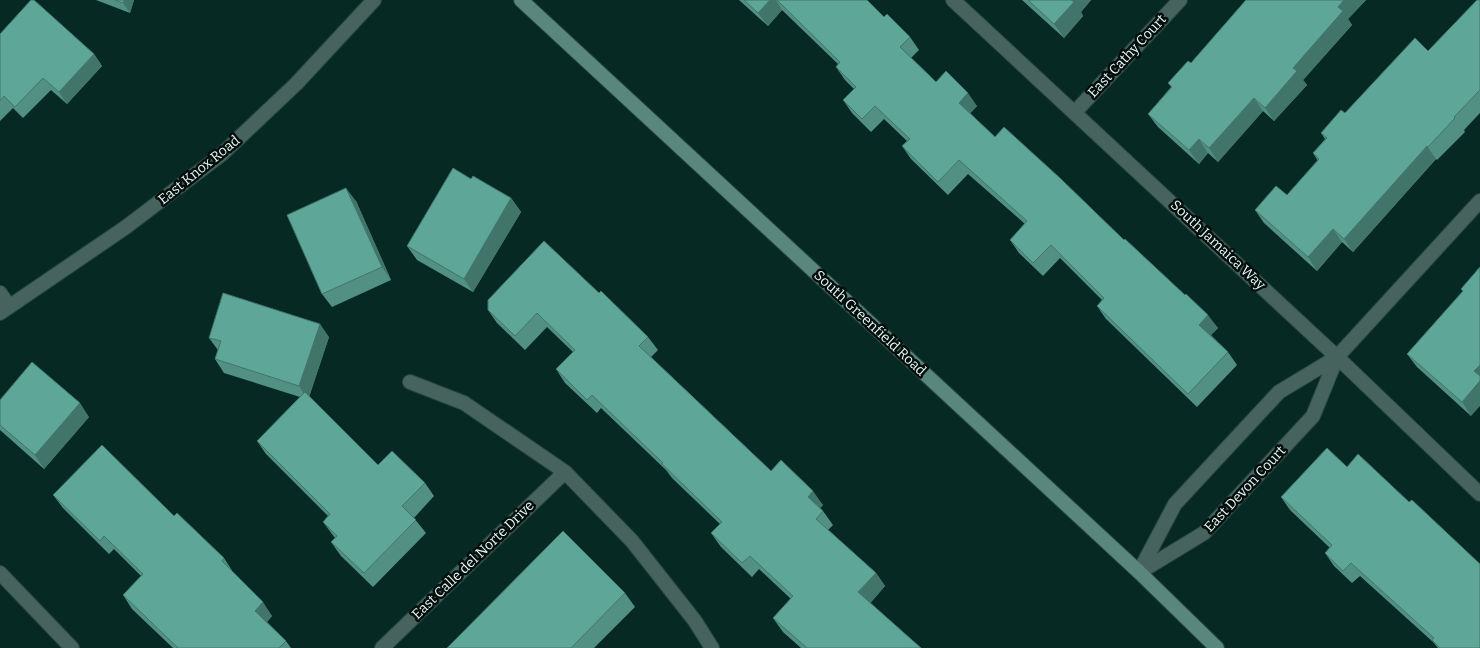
<svg xmlns="http://www.w3.org/2000/svg" width="1480" height="648" viewBox="0 0 1480 648" font-family="Bitter,serif">
<style>
.lines{fill:none;stroke-linecap:round;stroke-linejoin:round}
.minor-casing{stroke:#264641;stroke-width:16}
.secondary-casing{stroke:#264641;stroke-width:16}
.minor{stroke:#47635d;stroke-width:14}
.secondary{stroke:#59877d;stroke-width:14}
.wall{fill:#519083}
.shaded-wall{fill:#42756a}
.building{fill:#5ea798;stroke:#42756a}
.labels{text-anchor:middle;dominant-baseline:central;stroke-width:5;stroke-linejoin:round;paint-order:stroke}
.street-label{font-size:14px;fill:#e6f9f4;stroke:#040f0d}
</style>
<rect width="100%" height="100%" fill="#072924"/>
<g class="lines">
<g class="minor-casing">
<path id="minor" d="M953,0l384,357 143,137
M1075,112l105,-112
M0,293l9,13
M0,313l126,-86 96,-73 74,-70 78,-84
M410,382l54,21 101,69 67,69 63,80 17,27
M1139,572l36,-68 104,-112 58,-35 143,-156
M1140,572l64,-39 109,-117 24,-59
M0,573l72,75
M382,648l183,-176"/>
</g>
<g class="secondary-casing">
<path id="secondary" d="M521,0l618,572 78,76"/>
</g>
<use href="#minor" class="minor"/>
<use href="#secondary" class="secondary"/>
</g>
<path class="wall" d="M96,0h38l-4,13z
M739,0h128l17,17 26,20 9,13 -8,8 25,24 41,24 -7,7 25,24 129,103 94,88 -7,7 17,17 9,13 -40,42 -91,-88 -9,-13 5,-6 -42,-42 -17,18 -24,-23 -9,-13 15,-16 -57,-50 -20,21 -37,-36 -9,-13 5,-5 -23,-22 -13,13 -19,-19 -9,-13 11,-11 -9,-9 -9,-13 2,-3 -56,-54 -14,16z
M1022,0h69l-10,12 2,4 -19,22z
M1246,0h120l-18,19 4,6 -49,55 4,5 -33,36 -11,-10 -45,51 -10,-9 -9,11 -41,-37 -10,-13 23,-27 -3,-4 23,-20z
M1480,0v113l-16,17 1,2 -28,28 -1,-1 -83,93 -11,-10 -25,29 -53,-48 -9,-13 32,-15 31,-34 -5,-8 12,-14 -4,-6 24,-20 83,-62z
M0,34l94,20 8,12 -35,38 -16,-14 -28,28 -10,-10 -13,13z
M511,198l10,14 -48,80 -56,-32 -10,-14z
M356,201l35,79 -59,27 -10,-13z
M1480,267l-9,149 -54,-49 -10,-13 56,-62 -2,-3z
M599,293l49,44 10,13 -7,7 120,114 52,34 -3,3 3,3 10,14 -5,5 48,43 9,13 -15,17 51,45h-120l-18,-16 -10,-14 18,-19 -32,-30 -7,8 -31,-30 -10,-14 9,-9 -48,-46 -6,-8 -65,-62 -4,5 -32,-30 -9,-14 17,-17 -26,-25 -22,23 -28,-27 -9,-13z
M329,337l-20,60 69,68 47,18 9,13 -20,22 12,15 -53,54 -32,-31 -10,-14 4,-4 -12,-16 5,-6 -62,-62 -9,-13 43,-44 -76,-24 -9,-14 3,-9 -9,-12z
M0,400l89,17 -45,52 -44,-39z
M53,495l121,21 50,42 9,14 39,44 -5,6 19,19 5,7h-118l-41,-39 -9,-14 18,-19 -27,-27 -5,5 -46,-46z
M1281,497l199,151h-42l-5,-6 -73,-66 -8,7 -18,-17 -9,-13 5,-5 -40,-38z
M625,593l10,14 -41,41h-147z"/>
<path class="shaded-wall" d="M124,0h10l-4,13 -7,-10z
M770,0h6l6,10 -14,16 -10,-13z
M1071,0h20l-10,12 2,4 -19,22 -10,-14z
M1344,0h22l-18,19 4,6 -49,55 4,5 -33,36 -9,-13 28,-40 45,-61z
M94,54l8,12 -35,38 -8,-12z
M968,93l9,13 -9,10 -9,-13z
M1254,98l9,13 -45,51 -9,-14z
M1199,139l9,14 -9,11 -10,-14z
M1427,146l9,13 -83,93 -9,-13z
M346,188l10,13 35,79 -9,-13z
M511,198l10,14 -48,80 -9,-13z
M1333,229l9,13 -25,29 -9,-14z
M1208,315l10,13 -10,10 -9,-13z
M320,324l9,13 -21,63 -9,-14z
M1480,365v14l-6,-8z
M1480,381v25l-9,10 -9,-14z
M80,403l9,14 -45,52 -9,-14z
M813,491l10,14 -5,5 -10,-13z
M876,573l9,13 -17,20 -10,-14z
M263,602l9,14 -7,8 -10,-13z"/>
<path class="building" d="M31,0h3l60,54 -35,38 -16,-14 -28,29 -11,-11 -4,5v-67z
M115,0h9l-1,3z
M744,0h26l-12,13z
M777,0h90l17,17 3,-3 23,23 -10,10 36,35 10,-11 22,22 -9,10 36,34 9,-10 57,52 63,61 1,-1 60,56 1,-1 22,21 -9,10 29,27 -40,42 -91,-88 7,-8 -53,-53 -18,18 -23,-23 17,-19 -68,-61 -21,22 -36,-36 8,-7 -35,-33 -13,13 -19,-19 13,-13 -20,-20 4,-5z
M1028,0h43l3,2 -20,22z
M1246,0h98l-6,7 5,4 -50,57 4,3 -32,37 -11,-10 -45,50 -10,-9 -10,11 -41,-36 24,-27 -4,-4 20,-22 3,2z
M1477,0h3v90l-26,27 1,1 -27,29 -1,-1 -83,93 -11,-10 -25,28 -53,-47 21,-24 11,9 32,-36 -6,-6 14,-15 -6,-5 20,-23 4,3 70,-75 13,13z
M453,168l18,11 2,-3 38,22 -47,81 -57,-33z
M346,188l36,79 -60,27 -35,-79z
M544,241l55,52 2,-2 47,46 -9,9 132,125 10,-11 32,31 -5,6 15,14 -7,8 60,54 -18,19 63,56h-114l-34,-30 20,-22 -43,-40 -8,7 -31,-30 11,-11 -60,-58 1,-1 -71,-68 -5,5 -31,-31 19,-19 -38,-37 -22,23 -27,-26v-10z
M1480,267v98l-6,6 6,5v5l-18,21 -55,-48 56,-63 -2,-2z
M223,293l97,31 -21,62 -84,-27 6,-18 -12,-3z
M32,362l48,41 -45,52 -35,-30v-25z
M305,392l73,73 14,-14 33,32 -23,23 14,14 -52,53 -33,-31 6,-6 -14,-14 7,-8 -73,-73z
M102,445l72,71 3,-3 47,45 -2,3 41,41 -8,9 31,30 -7,7h-101l-55,-53 20,-21 -39,-38 -4,5 -47,-46z
M1327,448l20,19 11,-13 51,48 3,-2 68,64v84h-40l-8,-8 2,-2 -83,-75 -8,8 -18,-18 7,-8 -51,-48z
M563,531l62,62 -54,55h-124z"/>
<g class="labels">
<g class="street-label">
<text transform="translate(1127 56) rotate(-47)">East Cathy Court</text>
<text transform="translate(199 170) rotate(-39)">East Knox Road</text>
<text transform="translate(1218 245) rotate(43)">South Jamaica Way</text>
<text transform="translate(870 323) rotate(43)">South Greenfield Road</text>
<text transform="translate(1245 489) rotate(-47)">East Devon Court</text>
<text transform="translate(473 560) rotate(-44)">East Calle del Norte Drive</text>
</g>
</g>
</svg>
